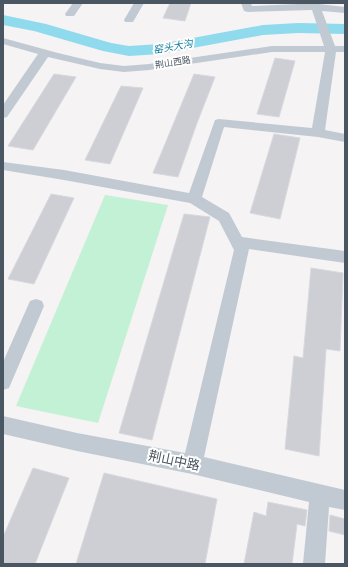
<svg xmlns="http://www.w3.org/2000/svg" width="348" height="567" viewBox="0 0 348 567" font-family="'Source Sans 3','Noto Sans SC',sans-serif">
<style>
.green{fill:#c3f1d5}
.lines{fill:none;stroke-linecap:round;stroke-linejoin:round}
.river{fill:#90daee;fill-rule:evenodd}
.building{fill:#cdcfd5;stroke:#d7d9de}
.minor{fill:#c1cad2;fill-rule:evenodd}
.labels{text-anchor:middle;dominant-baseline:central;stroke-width:4;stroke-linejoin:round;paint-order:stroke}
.far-street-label{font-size:9px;fill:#4a5661;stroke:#fff}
.far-water-label{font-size:10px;font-style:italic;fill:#0c7c9b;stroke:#fff}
.near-street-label{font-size:13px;fill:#4a5661;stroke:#fff}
</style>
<rect width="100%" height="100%" fill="#f5f3f3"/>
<path class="green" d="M105,195l63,10 -70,218 -82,-17z"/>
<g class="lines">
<path class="river" d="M3,15l43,9 65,19 18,3 31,-2 103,-19 35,-2 47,1v10l-47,-1 -35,2 -103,19 -31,2 -26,-5 -69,-20 -31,-6z"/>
</g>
<path class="building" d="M170,3h21l-6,18 -22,-3z
M275,58l20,3 -16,56 -22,-3z
M54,74l22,3 -43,73 -25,-4z
M194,74l21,3 -18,46 -19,54 -25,-4z
M121,86l22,2 -33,76 -25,-4z
M274,134l26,4 -20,81 -30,-6z
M51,194l23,4 -40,86 -26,-5z
M184,214l26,3 -58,223 -33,-7z
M311,268l32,5 -3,78 -14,-2 -7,107 -34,-7 9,-93 9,2z
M33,468l36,10 -34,86h-32v-27z
M104,473l113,26 -12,65h-129z
M268,502l39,8 -2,16 -8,-2 -5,40h-48l10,-52 12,4z
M330,515l15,4v16l-16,-4z"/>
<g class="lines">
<path class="minor" d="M73,3h10l-9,13h-8l-1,-2z
M134,3h10l-11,19h-8l-1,-2z
M241,3h10l1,3 67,-3v1l26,3v6l-23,-2 13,35h10v6h-9l-11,78 20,4v8l-27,-5 -94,-10 -22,70 27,16 13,24 103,14v12l-96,-14 -45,208 141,33v20l-16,-3 -4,57h-22l6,-62 -117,-28 -115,-23 -74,-17v-18l74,17 108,20 49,-203 -15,-29 -29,-18 -126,-23 -61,-10v-8l61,8 125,23 26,-73 4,-1 93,9 13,-76h-53l-123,18 -25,2 -24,-3 -52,-12 -41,60 -4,1v-13l35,-51 -35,-10v-6l55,15 42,10 24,3 25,-2 123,-18h52l-12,-36 -64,2 -4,-1z
M36,299l6,2 2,5 -35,82 -6,2v-28l27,-61z"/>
</g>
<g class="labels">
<g class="far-street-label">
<text transform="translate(173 63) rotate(-9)">荆山西路</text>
</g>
<g class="far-water-label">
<text transform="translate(173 47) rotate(-10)">窑头大沟</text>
</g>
<g class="near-street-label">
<text transform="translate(174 461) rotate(12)">荆山中路</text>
</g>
</g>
<rect width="348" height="567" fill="none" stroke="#4a5661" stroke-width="8"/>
</svg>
